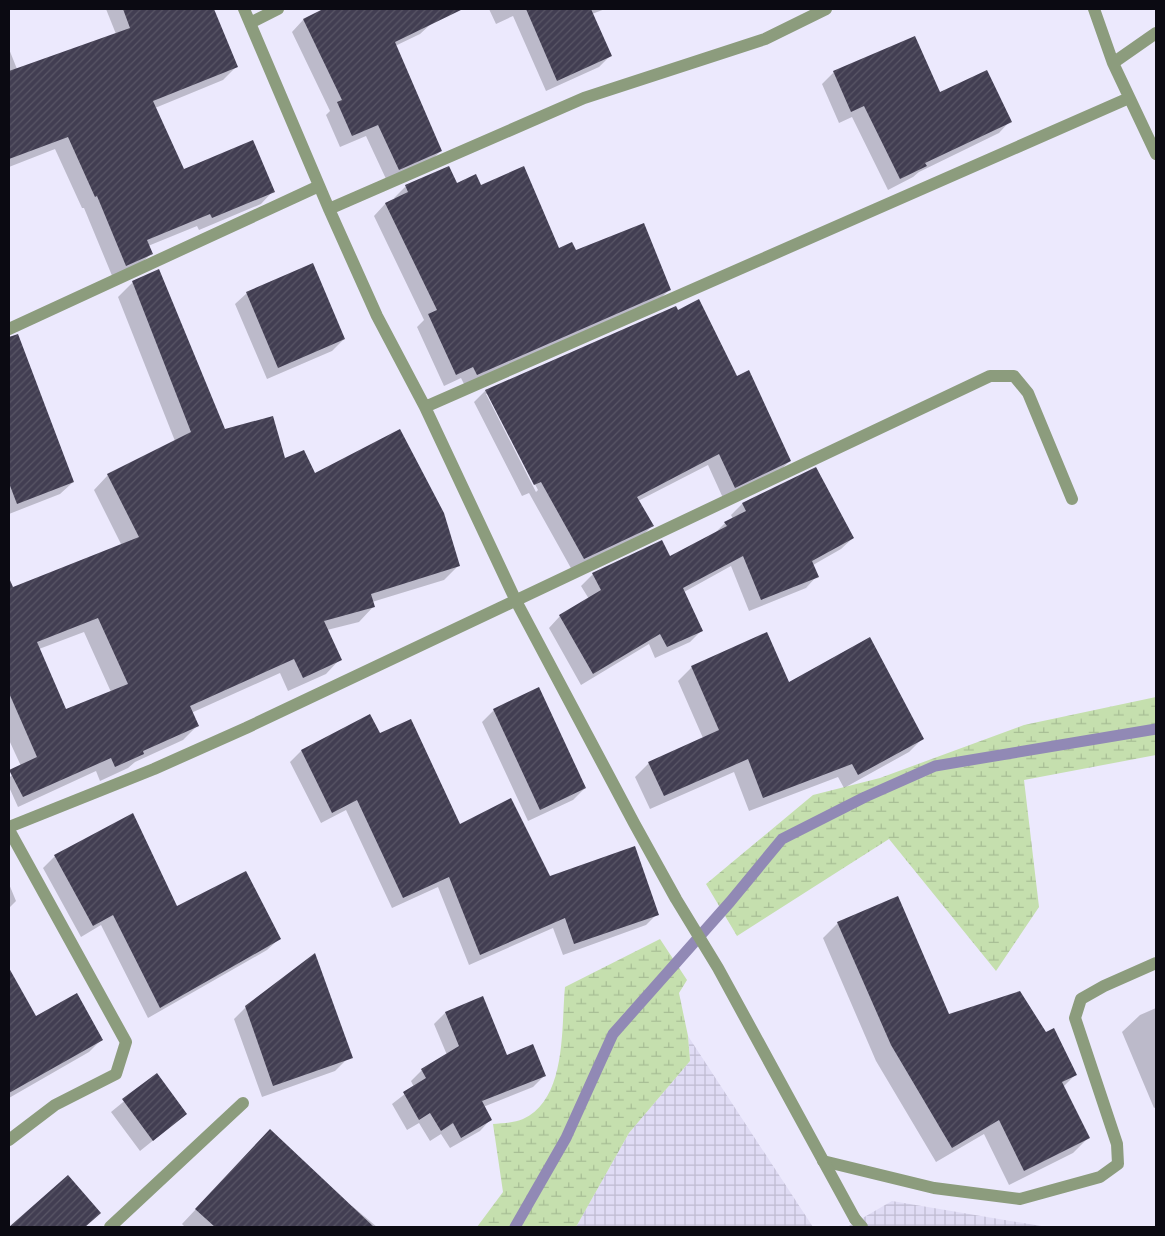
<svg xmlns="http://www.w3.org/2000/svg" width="1165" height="1236" viewBox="0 0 1165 1236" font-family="Arial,sans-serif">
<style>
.industrial{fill:url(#industrial-grid)}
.wetland{fill:url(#wetland-marsh)}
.shadow{fill:#0003;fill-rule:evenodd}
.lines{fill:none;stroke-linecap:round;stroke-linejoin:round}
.stream{stroke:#9189b5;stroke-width:11}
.building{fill:url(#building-hatch);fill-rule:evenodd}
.service{stroke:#8c9c7d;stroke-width:12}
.minor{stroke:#8c9c7d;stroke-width:12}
</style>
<defs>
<pattern id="industrial-grid" width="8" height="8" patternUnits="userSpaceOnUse" patternTransform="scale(1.25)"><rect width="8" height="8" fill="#e0dcf5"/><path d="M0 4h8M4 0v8" fill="none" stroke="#bfbbd1"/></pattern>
<pattern id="wetland-marsh" width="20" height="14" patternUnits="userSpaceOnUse" patternTransform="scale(1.25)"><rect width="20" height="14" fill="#c5dfae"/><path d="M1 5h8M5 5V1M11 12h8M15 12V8" fill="none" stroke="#a8be95"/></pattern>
<pattern id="building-hatch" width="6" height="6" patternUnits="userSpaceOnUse" patternTransform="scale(1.25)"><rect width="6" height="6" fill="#423e52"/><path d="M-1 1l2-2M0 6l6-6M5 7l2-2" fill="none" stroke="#595666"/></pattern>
</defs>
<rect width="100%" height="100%" fill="#ece9fd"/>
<path class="industrial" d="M688,1036l125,191h-237l53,-94 61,-72z
M892,1201l155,26h-200z"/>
<path class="wetland" d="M1156,697v58l-132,25 15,127 -43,64 -107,-132 -152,97 -31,-52 107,-89 67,-17 144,-53z
M660,939l27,41 -8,13 9,43 2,25 -61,72 -53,94h-99l26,-35 -10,-68c9,-1 22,-1 30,-5 44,-20 38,-91 42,-132z"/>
<path class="shadow" d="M106,9h101l29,58 -13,13 -68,28 28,62 90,21 -12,13 -62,26 -2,-4 -49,20 3,8 -13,12 -25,12 -29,-70h-2l-27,-59 -46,18v-118l8,20 99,-35z
M326,9h99l7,14 -12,11 -25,12 46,105 -12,11 -42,19 -21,-45 -26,11 -14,-32 4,-4 -38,-79 11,-12z
M489,9h116l-13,5 18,42 -11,11 -53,24 -33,-75 -17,8z
M834,72l105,22 71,27 -11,12 -80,39 -6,5 -25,13 -36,-73 -13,6 -17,-39z
M456,185l25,1 77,64 18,2 93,38 -12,12 -192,84 -4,-8 -17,8 -27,-59 7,-7 -50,-104 11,-12 10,-5 -1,-1 12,-12z
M133,282l91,148 90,45 144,91 -14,14 -72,22 1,5 -14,15 -32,8 13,29 -14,15 -38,17 -8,-18 -89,40 6,13 -14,14 -48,22 -7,6 -28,13 -4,-10 -78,36 -9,-20v-9l12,-12 -12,-26v-150l113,-44 -28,-56 14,-15 67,-34 -57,-144zM84,632l27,60 -45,19 -27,-62z
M247,293l97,46 -12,12 -65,28 -32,-75z
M677,311l113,150 -12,11 -55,26 -15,-33 -70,36 14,25 -11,11 -69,33 -43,-77 -7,3 -48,-94 11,-11zM486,394h2l50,96 -2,2z
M24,354l49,128 -13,12 -51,20v-154z
M816,469l37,69 -12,11 -28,16 4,11 -11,12 -57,23 -18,-45 -47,26 18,38 -12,12 -35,16 -6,-14 -68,41 -32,-57 11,-12 29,-17 -8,-13 12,-12 68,-32 9,16 44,-24 11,-11 8,-4 -2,-4 11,-11z
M692,667l96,17 135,54 -14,14 -65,36 -6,-11 -89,34 -15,-39 -84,37 -15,-32 14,-14 54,-25 -25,-57z
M494,710l91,78 -12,12 -45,21 -46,-99z
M369,716l10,19 81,91 89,51 108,37 -11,11 -83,30 -10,-27 -84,37 -31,-78 -46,21 -46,-98 -25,13 -31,-61 11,-11z
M55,856l122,52 102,31 -12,11 -119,68 -47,-93 -20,12 -38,-69z
M9,884l7,17 -7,7z
M838,923l110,93 98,18 29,41 -12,12 25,51 -15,15 -64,32 -25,-51 -48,28 -60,-101 -53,-123z
M24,997l12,21 66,21 -13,13 -80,46v-93z
M246,1007l101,52 -12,12 -73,26 -28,-78z
M1156,1008v99l-2,1 -32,-76 18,-17z
M445,1013l61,43 38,20 -11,11 -50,20 8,12 -11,12 -30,17 -9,-14 -11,7 -11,-18 -12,7 -15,-26 22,-17 -3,-6 11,-11 25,-15 -13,-31z
M156,1075l30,39 -46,37 -29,-39z
M256,1145l95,62 1,-1 25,21h-192l-3,-3z
M68,1177l31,36 -14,14h-74z"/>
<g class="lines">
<path class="stream" d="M515,1227l51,-89 47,-104 117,-132 52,-63 83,-42 70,-31 221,-37"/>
</g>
<path class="building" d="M123,9h91l24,58 -85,34 31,68 69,-29 22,52 -63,26 -2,-4 -63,26 6,14 -27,12 -29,-70 -2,1 -27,-60 -59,22v-88l121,-43z
M323,9h140l-68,33 47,109 -43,19 -21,-45 -26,11 -15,-34 5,-2 -39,-81z
M526,9h65l21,47 -55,25z
M915,36l25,56 47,-22 25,52 -87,41 2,3 -27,13 -36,-73 -13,6 -18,-41z
M449,166l8,17 19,-9 5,11 43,-19 35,82 13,-6 4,8 68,-27 27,67 -194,85 -4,-8 -17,8 -28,-61 9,-4 -52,-107 23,-11 -3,-7z
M313,263l32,76 -67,29 -32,-76z
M159,269l66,160 48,-13 12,42 19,-8 11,23 85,-44 44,84 16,53 -89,28 4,13 -51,14 18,39 -39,18 -9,-19 -104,47 9,20 -56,25 1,3 -29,13 -4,-9 -88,39 -14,-27 28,-13 -28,-64v-115l4,9 126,-50 -32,-63 84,-42 -59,-151zM98,618l30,66 -62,25 -29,-67z
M699,299l38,77 12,-6 42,91 -56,27 -16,-34 -82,43 17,29 -70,33 -43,-77 -7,3 -49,-95 191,-84 2,4z
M18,334l56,148 -57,22 -8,-21v-146z
M816,467l38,71 -42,23 7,16 -58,23 -18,-44 -60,32 20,43 -36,16 -7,-13 -67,40 -34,-59 42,-25 -9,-17 70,-33 8,16 57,-30 -3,-4 22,-11 -4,-8z
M767,632l22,50 81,-45 54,102 -66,36 -6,-11 -89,34 -15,-39 -84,37 -16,-34 71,-32 -28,-64z
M539,687l47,101 -46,22 -47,-101z
M370,714l10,19 31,-14 49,105 51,-26 39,78 85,-30 24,69 -85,29 -9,-26 -85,37 -31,-78 -46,21 -46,-98 -25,13 -31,-63z
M133,813l44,93 69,-35 35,68 -121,69 -47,-93 -20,11 -39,-71z
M898,896l51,118 71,-23 26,41 8,-4 23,47 -15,7 28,56 -66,33 -25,-51 -47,28 -61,-103 -54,-123z
M315,953l38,105 -80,28 -28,-80z
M9,968l27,48 41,-23 26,47 -94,53z
M483,996l24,59 26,-11 13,32 -64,25 10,19 -31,18 -8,-15 -12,8 -11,-18 -11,7 -16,-28 23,-14 -5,-9 38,-23 -14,-34z
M157,1073l30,41 -34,27 -31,-42z
M270,1129l104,98h-159l-20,-18z
M68,1175l33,38 -16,14h-76z"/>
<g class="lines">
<path class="service" d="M823,1161l111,27 86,11 80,-22 18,-13 -1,-20 -42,-126 6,-19 23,-13 52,-23
M855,1219l7,8"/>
<path class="minor" d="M244,9l85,200 48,107 48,91 91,194 118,222 42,76 42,69 137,251
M1094,9l19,54 43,91
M250,23l28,-14
M1113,63l43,-30
M329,209l255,-111 181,-59 61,-30
M9,329l310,-143
M425,407l704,-309
M9,827l145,-58 92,-41 744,-352h24l14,17 44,106
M9,830l117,212 -10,32 -61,31 -46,35
M110,1227l133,-124"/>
</g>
<rect width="1165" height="1236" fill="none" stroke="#0b0a12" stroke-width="20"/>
</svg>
